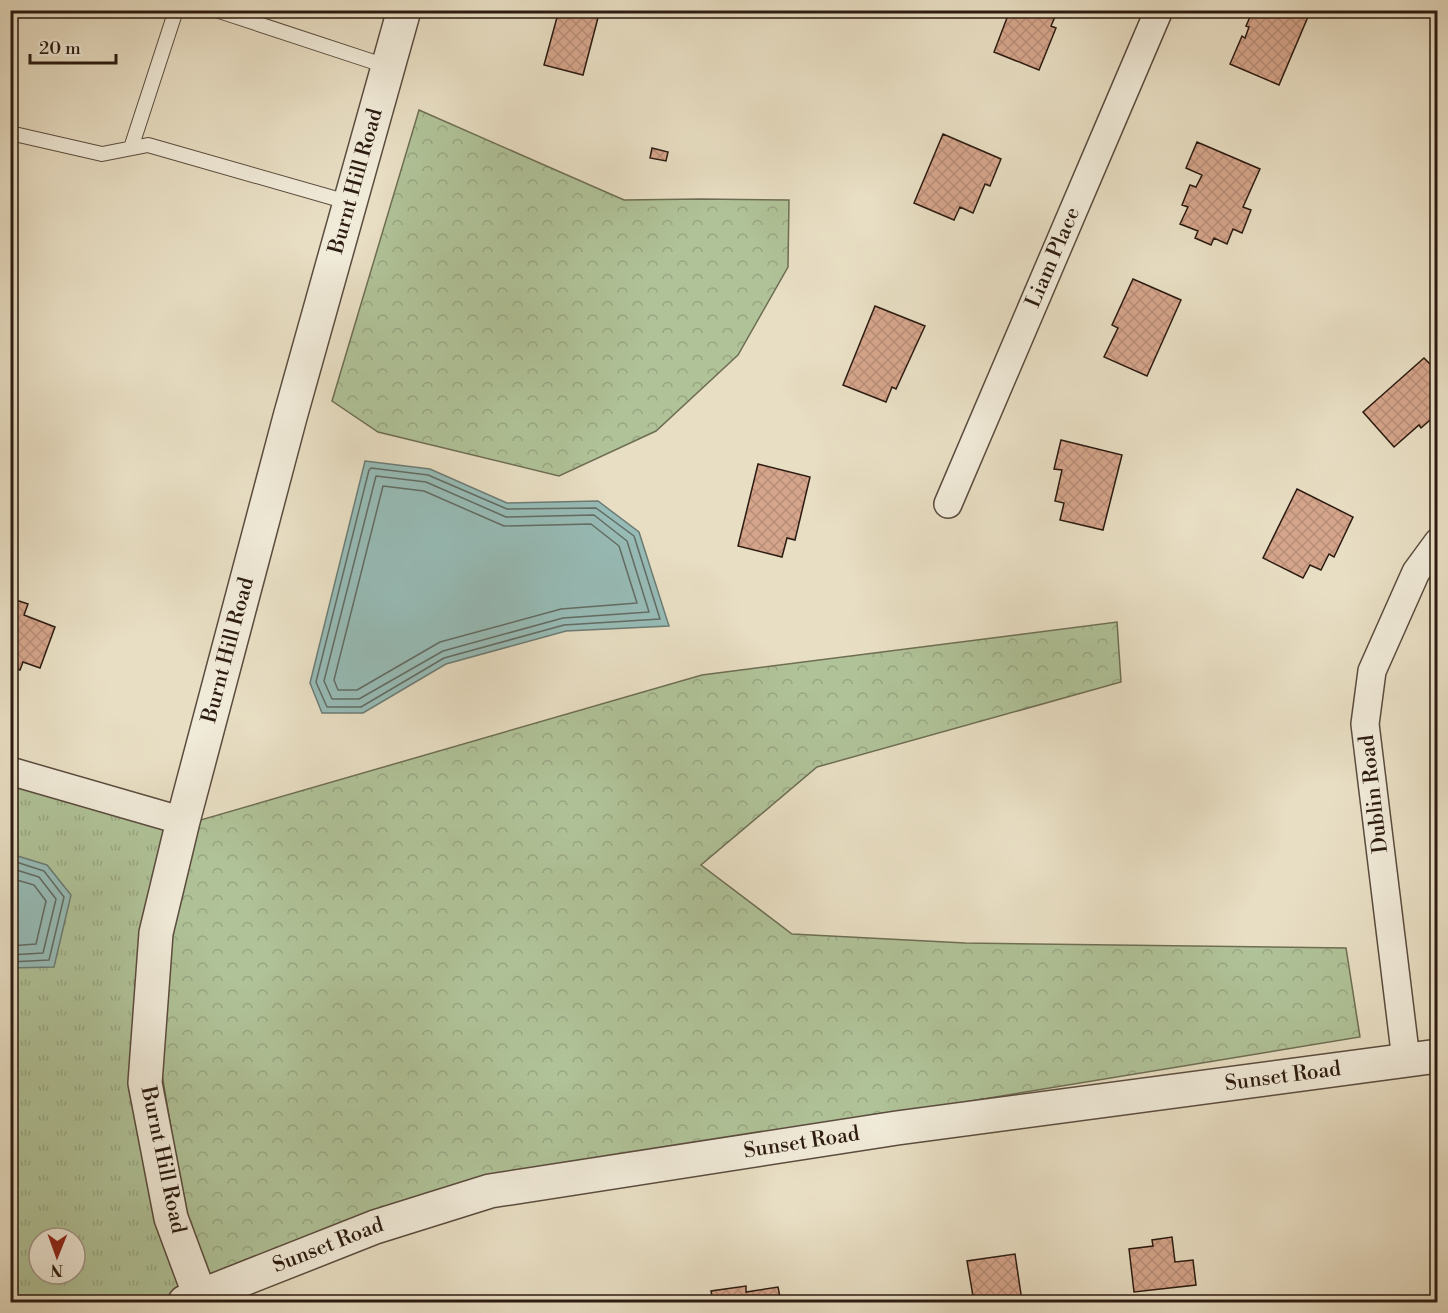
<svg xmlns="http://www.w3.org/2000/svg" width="1448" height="1313" viewBox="0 0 1448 1313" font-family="'Libre Bodoni',serif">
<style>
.grass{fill:url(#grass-tufts);stroke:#6e6e54;stroke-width:1.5;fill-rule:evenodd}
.forest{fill:url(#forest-crowns);stroke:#6e6e54;stroke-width:1.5}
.water{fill:#97bcb7;stroke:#6c7c75;stroke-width:1.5}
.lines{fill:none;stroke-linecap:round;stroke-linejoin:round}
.shore{stroke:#626c64;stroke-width:1.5}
.building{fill:url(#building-cross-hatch);stroke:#2c1b11;stroke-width:1.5}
.service-casing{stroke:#5b4c3e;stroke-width:16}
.minor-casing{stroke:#5b4c3e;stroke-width:30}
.tertiary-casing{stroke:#5b4c3e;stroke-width:36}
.service{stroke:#f0ead8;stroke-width:14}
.minor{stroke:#f0ead8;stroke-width:27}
.tertiary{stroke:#f0ead8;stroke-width:33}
.labels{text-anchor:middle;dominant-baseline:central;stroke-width:5;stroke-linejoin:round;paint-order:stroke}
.street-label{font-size:21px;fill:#2c1b11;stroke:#f0ead8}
</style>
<defs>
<pattern id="grass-tufts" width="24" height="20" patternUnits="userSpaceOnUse" patternTransform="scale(1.5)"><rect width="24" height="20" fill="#b0c298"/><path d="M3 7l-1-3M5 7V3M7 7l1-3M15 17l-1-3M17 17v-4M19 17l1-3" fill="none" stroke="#98a682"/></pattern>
<pattern id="forest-crowns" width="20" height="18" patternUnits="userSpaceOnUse" patternTransform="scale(1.5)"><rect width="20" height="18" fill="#b0c298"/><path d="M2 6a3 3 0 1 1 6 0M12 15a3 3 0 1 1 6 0" fill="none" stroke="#98a682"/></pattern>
<pattern id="building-cross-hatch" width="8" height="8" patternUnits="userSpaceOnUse" patternTransform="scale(1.5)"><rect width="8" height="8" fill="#d5a58b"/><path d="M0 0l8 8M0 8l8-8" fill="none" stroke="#b78d77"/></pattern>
</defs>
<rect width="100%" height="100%" fill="#e8dec3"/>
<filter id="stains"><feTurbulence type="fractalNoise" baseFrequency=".00333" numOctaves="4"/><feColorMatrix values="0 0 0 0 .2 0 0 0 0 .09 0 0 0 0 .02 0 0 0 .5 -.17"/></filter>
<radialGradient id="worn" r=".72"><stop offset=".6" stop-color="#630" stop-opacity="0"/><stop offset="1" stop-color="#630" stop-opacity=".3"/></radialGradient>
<path class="grass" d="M10,772l180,51 8,466 -30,13h-157zM39,1238h36v36h-36z"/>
<path class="forest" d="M419,110l205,90 76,-1 89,1 -1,67 -50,88 -82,76 -97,45 -181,-44 -46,-31z
M1117,622l4,60 -304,85 -116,98 91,69 173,9 381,5 14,89 -857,141 -305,111 -50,-298 42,-168 512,-148z"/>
<path class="water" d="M365,461l65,8 77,34 91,-2 41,31 30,94 -103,5 -120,33 -83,49h-41l-12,-30z
M11,854l36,11 24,30 -17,72 -43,1z"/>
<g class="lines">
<path class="shore" d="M371,468l57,7 79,34 89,-1 38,28 26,83 -96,6 -120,33 -83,49h-34l-11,-25 53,-212z
M376,476l50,6 80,35 88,-2 33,26 22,71 -86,6 -120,33 -84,48h-27l-8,-18z
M383,486l41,5 80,35 87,-2 28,22 18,57 -76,6 -121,33 -83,48h-19l-4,-10z
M10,860l34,11 20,26 -15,63 -39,2
M10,868l29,9 17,22 -13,54 -33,2
M10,878l24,7 12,16 -10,43 -26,2"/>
</g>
<path class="building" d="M559,10h41l-17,65 -39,-10z
M1010,10h48l-7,16 5,2 -17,42 -45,-18z
M1253,10h53l4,2 -31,73 -49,-21 12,-28 3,2 4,-11 -3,-1z
M943,134l58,25 -11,27 -5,-2 -12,29 -13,-6 -6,13 -40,-17z
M1197,142l63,27 -17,38 8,3 -9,23 -9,-4 -6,15 -13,-6 -3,7 -16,-7 3,-7 -18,-7 8,-17 -6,-2 8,-20 6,2 6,-12 -16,-7z
M652,148l16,4 -2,9 -16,-3z
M1133,279l48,21 -34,76 -43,-19 14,-29 -6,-3z
M875,306l50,20 -29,63 -4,-2 -6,15 -43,-17z
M1424,358l14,14v45l-2,-2 -15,13 -2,-3 -25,22 -31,-35z
M1061,440l61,15 -19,75 -43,-10 4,-17 -9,-2 7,-31 -8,-1z
M758,464l52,13 -15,63 -8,-2 -5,19 -44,-11z
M1297,489l56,28 -19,40 -5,-3 -8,16 -11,-5 -7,13 -40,-20z
M10,598l18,6 -4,11 31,12 -15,41 -17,-6 -3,8 -10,-4z
M1172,1237l3,25 18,-2 3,25 -62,7 -5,-43 24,-3 -1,-6z
M1015,1254l7,47 -48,1 -7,-41z
M746,1286v6l32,-5 3,15h-68l-2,-11z"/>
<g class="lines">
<g class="service-casing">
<path id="service" d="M216,10l173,57
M10,133l92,21 46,-9 203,58
M131,148l45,-138"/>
</g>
<g class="minor-casing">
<g id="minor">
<path id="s1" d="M948,504l211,-494"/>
<path d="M10,771l173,50"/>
<path d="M1406,1060l-41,-336 7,-53 44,-99 22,-30"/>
</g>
</g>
<g class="tertiary-casing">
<g id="tertiary">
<path id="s2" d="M200,1296l-29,-78 -26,-135 11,-150 27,-112 107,-404 114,-407"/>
<path id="s3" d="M185,1302l190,-75 115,-36 407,-63 541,-72"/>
</g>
</g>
<use href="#service" class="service"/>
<use href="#minor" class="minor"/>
<use href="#tertiary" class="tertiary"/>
</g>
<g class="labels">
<g class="street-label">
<text stroke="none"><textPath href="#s2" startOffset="1149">Burnt Hill Road</textPath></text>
<text stroke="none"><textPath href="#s1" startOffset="268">Liam Place</textPath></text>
<text stroke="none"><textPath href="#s2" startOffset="663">Burnt Hill Road</textPath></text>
<text transform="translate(1374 794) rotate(-97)">Dublin Road</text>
<text stroke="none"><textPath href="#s3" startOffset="1126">Sunset Road</textPath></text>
<text stroke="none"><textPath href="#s3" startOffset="640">Sunset Road</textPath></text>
<text transform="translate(163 1160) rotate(78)">Burnt Hill Road</text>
<text stroke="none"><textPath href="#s3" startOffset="154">Sunset Road</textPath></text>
</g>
</g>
<rect width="1448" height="1313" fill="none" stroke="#e8dec3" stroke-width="36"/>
<rect x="12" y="12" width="1424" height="1289" fill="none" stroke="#2c1b11" stroke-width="3"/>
<rect x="18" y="18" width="1412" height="1277" fill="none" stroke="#2c1b11" stroke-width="1.5"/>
<g transform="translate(57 1256) rotate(181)"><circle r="28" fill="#f0ead8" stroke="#a29788" stroke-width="1.5"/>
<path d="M0-4.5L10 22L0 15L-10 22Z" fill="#8f2418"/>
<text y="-9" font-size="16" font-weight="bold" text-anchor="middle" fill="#2c1b11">N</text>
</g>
<path d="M30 54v9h86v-9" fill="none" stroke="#2c1b11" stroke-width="3"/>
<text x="39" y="54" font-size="18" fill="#2c1b11" stroke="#f0ead8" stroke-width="4.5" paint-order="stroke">20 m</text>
<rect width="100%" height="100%" filter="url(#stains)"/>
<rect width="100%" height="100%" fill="url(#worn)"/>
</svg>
